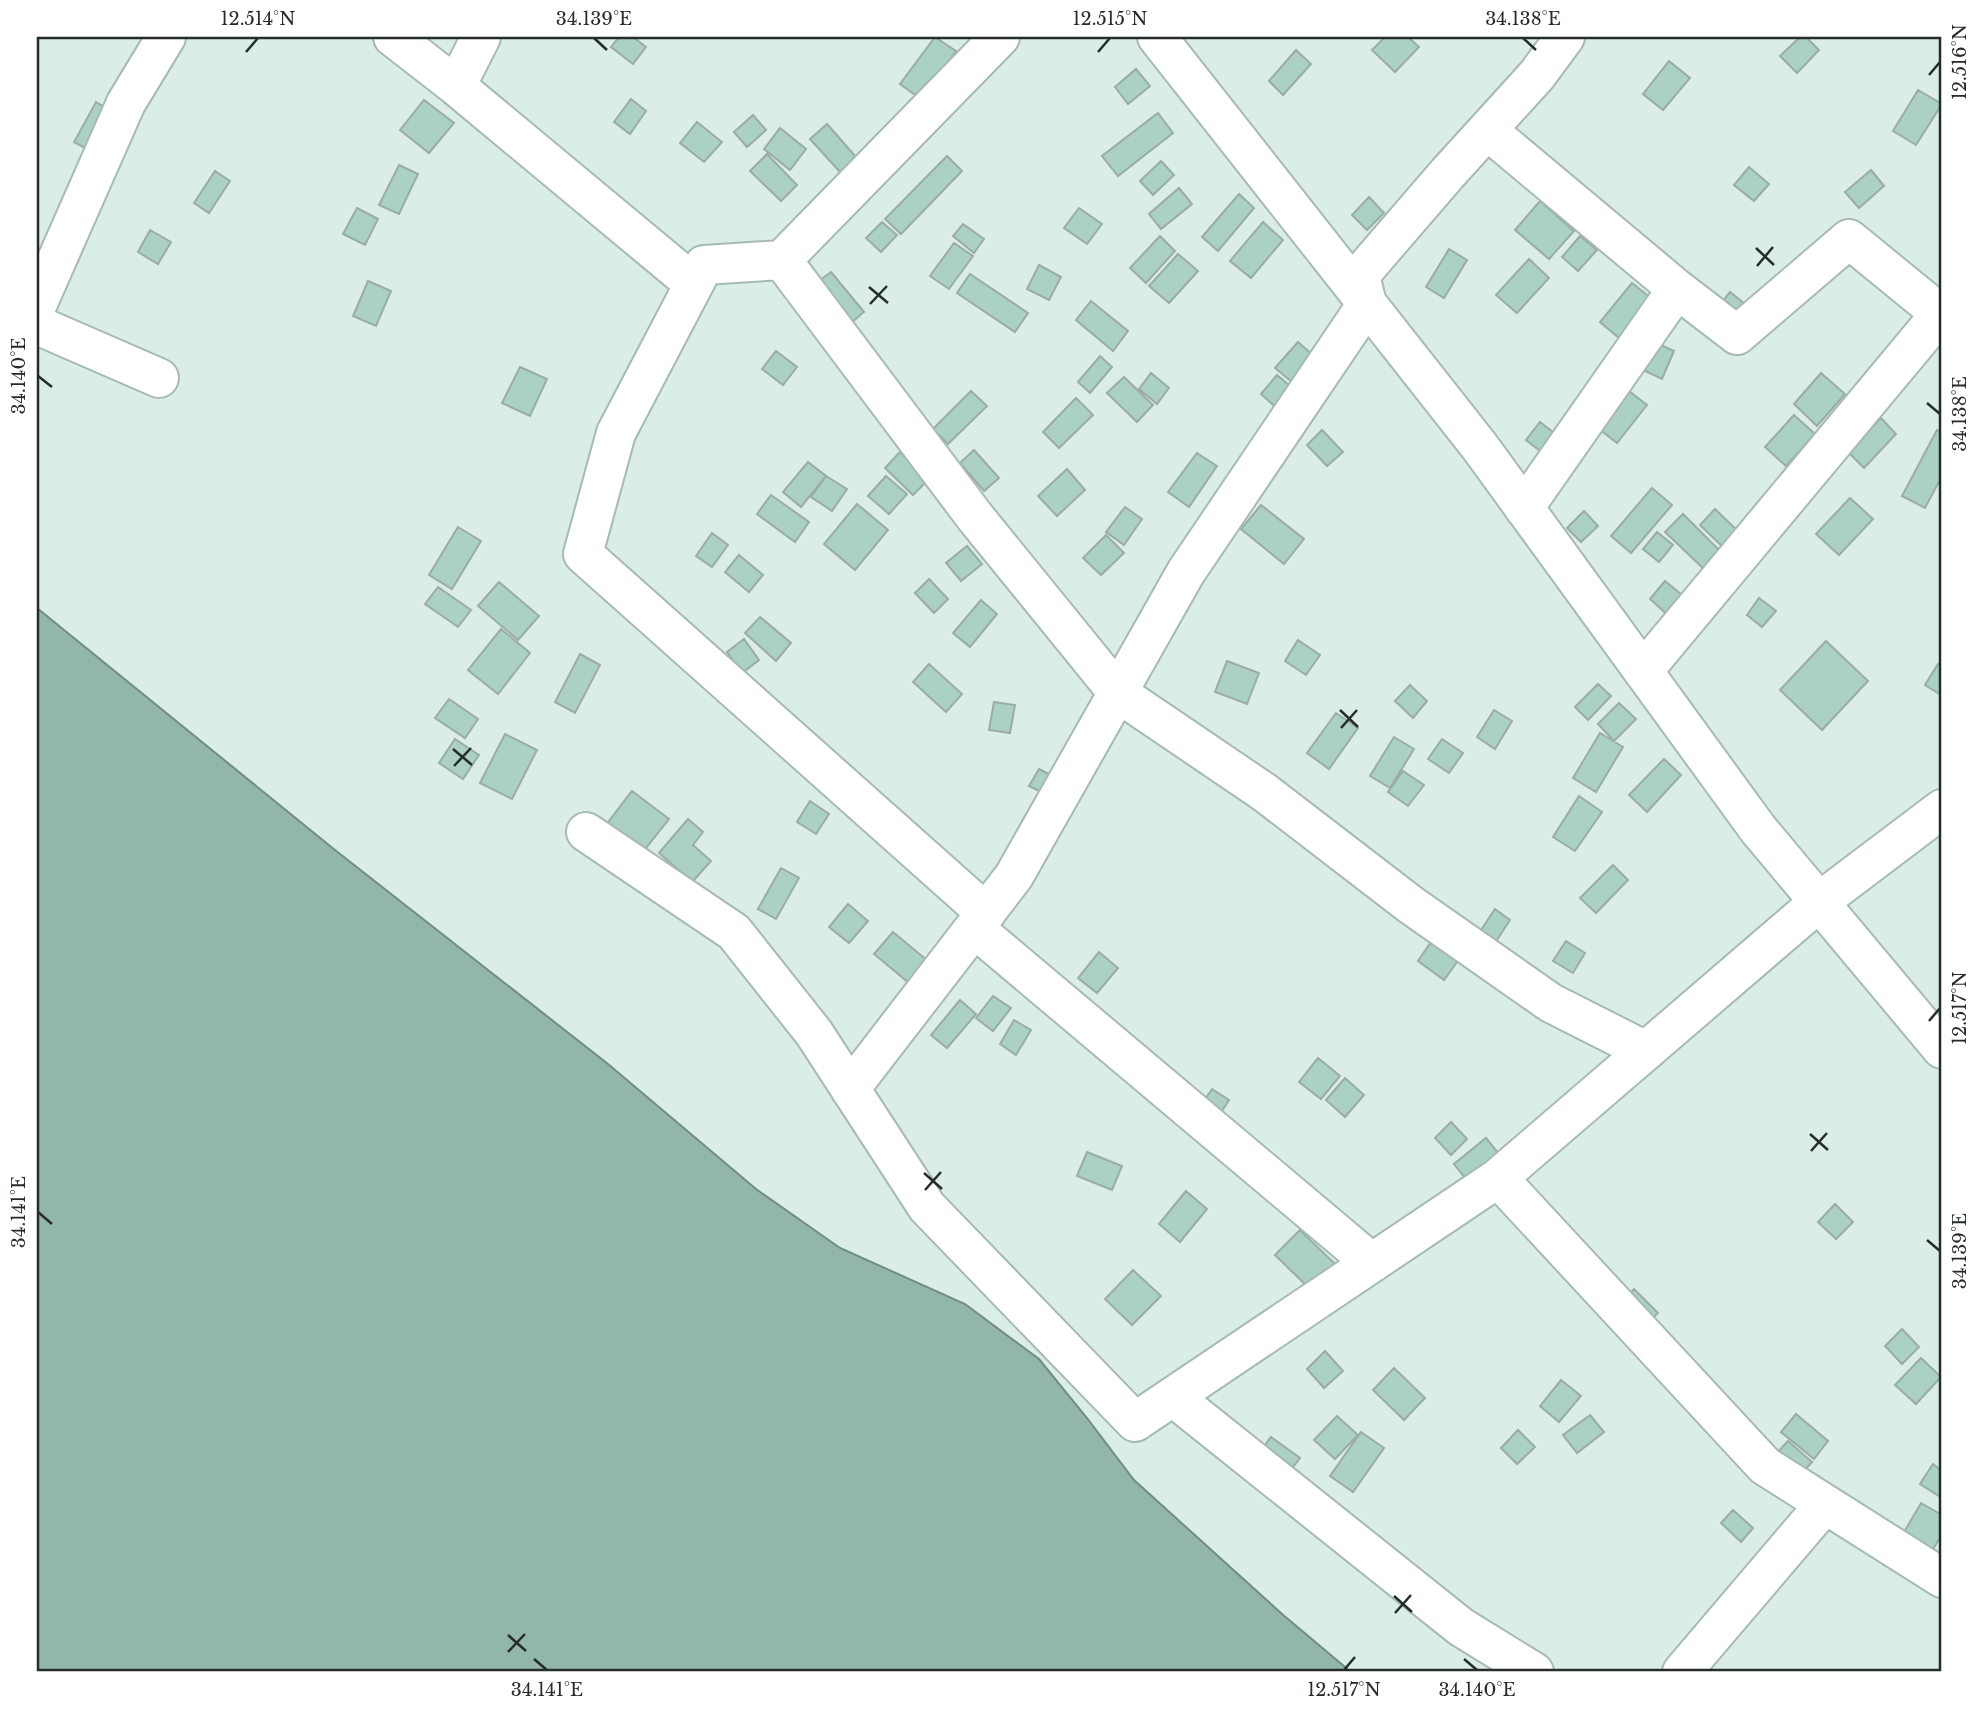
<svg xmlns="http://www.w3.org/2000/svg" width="1979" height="1709" viewBox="0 0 1979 1709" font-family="'Libre Baskerville',serif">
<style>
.water{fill:#92b7a9;stroke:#718d83;stroke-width:2}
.building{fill:#abd1c2;stroke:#9aaca5;stroke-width:2}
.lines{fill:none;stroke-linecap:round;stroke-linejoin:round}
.minor-casing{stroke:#a7bab2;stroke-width:42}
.tertiary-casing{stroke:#a7bab2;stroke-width:42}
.minor{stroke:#fff;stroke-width:38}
.tertiary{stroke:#fff;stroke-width:38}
.ticks{fill:none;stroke:#252c29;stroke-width:2.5}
.neatline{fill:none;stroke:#252c29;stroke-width:2.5}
.ticks-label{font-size:18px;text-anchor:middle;fill:#252c29}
</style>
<rect width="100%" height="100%" fill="#dbeee6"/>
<path class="water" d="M37,608l298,242 273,214 148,125 84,59 125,56 74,55 48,59 47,62 148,134 69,58h-1314z"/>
<path class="building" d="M619,37h14l13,10 -13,17 -22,-17z
M935,37l21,14 -35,48 -21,-15z
M1385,37h23l11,10 -24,25 -23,-22z
M1800,37h6l13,13 -22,23 -17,-17z
M1296,50l15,14 -28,31 -14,-14z
M1669,61l21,17 -27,32 -20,-16z
M1136,69l14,17 -22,18 -13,-17z
M1918,90l24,14 -26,41 -23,-14z
M631,99l15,12 -16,23 -16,-12z
M424,100l30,23 -25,30 -29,-23z
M96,102l21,12 -21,40 -22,-12z
M1158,113l15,20 -55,43 -16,-20z
M753,115l13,15 -19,17 -13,-15z
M697,122l25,20 -18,20 -24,-19z
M827,124l29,33 -16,15 -30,-33z
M780,128l26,21 -16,21 -26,-21z
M767,154l30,31 -16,16 -31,-30z
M947,156l15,15 -61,63 -16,-15z
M1161,161l13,14 -21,20 -13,-14z
M399,165l19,9 -19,40 -20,-9z
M1749,167l20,17 -15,17 -20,-16z
M1871,170l13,16 -25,22 -14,-16z
M215,171l15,10 -21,32 -15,-10z
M1179,188l13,16 -31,25 -12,-15z
M1239,194l15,14 -36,43 -16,-14z
M1369,197l15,16 -17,17 -15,-15z
M1540,201l34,30 -25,28 -34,-29z
M357,208l21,11 -13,26 -22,-11z
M1079,208l23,16 -15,20 -23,-16z
M882,222l15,13 -16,17 -15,-14z
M1263,222l20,18 -32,38 -21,-17z
M963,224l21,15 -10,14 -21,-17z
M150,230l21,12 -13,22 -20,-12z
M1160,236l15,15 -29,32 -16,-15z
M1580,236l17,14 -19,21 -16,-14z
M954,243l19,13 -24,33 -19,-13z
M1449,249l18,11 -23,38 -18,-11z
M1178,254l20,17 -29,32 -20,-17z
M1529,259l20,19 -32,35 -21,-18z
M1039,265l22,12 -12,23 -22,-11z
M831,272l33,40 -20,17 -33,-42z
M970,274l58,39 -13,19 -58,-39z
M368,281l23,10 -15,35 -23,-10z
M1632,283l20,16 -33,39 -19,-16z
M1730,292l20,16 -14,19 -21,-16z
M1091,301l37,30 -15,20 -37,-31z
M1298,342l23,20 -23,25 -23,-19z
M1654,342l20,9 -12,28 -21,-10z
M776,351l21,16 -14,18 -21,-16z
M1100,356l12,11 -22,26 -12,-11z
M520,367l27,12 -17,37 -28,-13z
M1151,373l18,15 -12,16 -18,-15z
M1821,373l24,21 -28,32 -23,-22z
M1277,375l20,17 -17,19 -19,-17z
M1124,377l29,28 -16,17 -30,-29z
M971,391l16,15 -39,38 -15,-15z
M1629,391l18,14 -30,38 -19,-15z
M1076,398l17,17 -34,33 -16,-16z
M1794,415l21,19 -29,32 -21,-19z
M1881,418l15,16 -32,34 -16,-16z
M1540,422l22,17 -14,18 -22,-17z
M1322,430l21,22 -16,14 -20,-21z
M1937,430l5,3v43l-17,32 -23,-12z
M974,450l25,28 -15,13 -24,-28z
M900,452l29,27 -16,16 -28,-27z
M1197,453l20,13 -28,41 -21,-15z
M808,462l18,14 -25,31 -18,-15z
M1067,469l18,21 -28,26 -19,-20z
M826,476l21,13 -15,22 -21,-14z
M886,476l21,18 -18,20 -21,-18z
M1652,488l20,17 -41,48 -20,-17z
M771,495l38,27 -14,20 -38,-28z
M1850,498l23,21 -34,36 -23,-21z
M857,504l31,26 -33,40 -31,-26z
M1261,505l43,34 -20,25 -43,-35z
M1125,507l17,12 -18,26 -18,-13z
M1715,509l27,26 -15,16 -27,-26z
M1584,511l14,15 -17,16 -14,-14z
M1683,514l40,40 -17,17 -41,-39z
M458,527l23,14 -29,48 -23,-14z
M1657,532l16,13 -14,17 -16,-13z
M712,533l16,12 -16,22 -16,-11z
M1106,535l18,18 -23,22 -18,-17z
M967,546l15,18 -21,17 -15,-18z
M739,555l24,20 -14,17 -24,-20z
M929,579l19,20 -14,14 -19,-20z
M1665,581l23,19 -16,19 -22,-20z
M499,582l40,34 -21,24 -40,-34z
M438,587l33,23 -13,17 -33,-23z
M1759,598l17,13 -14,16 -15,-12z
M981,600l16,14 -27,33 -17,-14z
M760,617l31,26 -15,18 -31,-28z
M501,629l29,24 -32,41 -30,-24z
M744,639l15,21 -17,13 -15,-21z
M1298,640l22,15 -14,20 -21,-14z
M1826,641l42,40 -46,49 -42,-40z
M580,654l20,11 -25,48 -20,-11z
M1227,661l32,12 -12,31 -32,-12z
M929,664l33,30 -16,18 -33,-30z
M1938,664l4,3 -1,28 -16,-10z
M1598,684l13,12 -23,24 -13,-13z
M1410,685l17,16 -14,17 -18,-17z
M449,699l29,20 -13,19 -30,-20z
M994,702l21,3 -5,28 -21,-3z
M1619,703l17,16 -22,22 -16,-17z
M1494,710l18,11 -17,28 -18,-12z
M1336,713l22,15 -29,41 -22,-16z
M1600,733l23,14 -27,45 -23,-14z
M505,734l32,16 -25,49 -32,-16z
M1394,737l20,12 -24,39 -20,-12z
M455,739l24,16 -16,24 -24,-16z
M1442,739l21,14 -14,20 -21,-14z
M1664,759l17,16 -34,37 -18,-17z
M1039,769l21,11 -9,17 -22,-11z
M1403,771l21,14 -16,21 -20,-14z
M632,791l37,28 -31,39 -36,-28z
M1579,796l23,16 -27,39 -22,-14z
M810,801l19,13 -13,20 -19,-12z
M688,819l15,13 -10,13 18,16 -19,21 -33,-29z
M1613,865l15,15 -32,33 -16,-15z
M781,868l18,10 -23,41 -18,-10z
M848,904l20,17 -19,22 -20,-16z
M1495,909l15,11 -15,23 -16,-10z
M893,932l41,34 -19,22 -41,-34z
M1433,939l27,19 -16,22 -26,-19z
M1566,941l19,12 -12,20 -20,-12z
M1099,952l19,16 -21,25 -19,-15z
M993,996l18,12 -18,23 -17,-13z
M960,1000l16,14 -29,34 -16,-13z
M1014,1020l17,10 -15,25 -16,-11z
M1318,1058l22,18 -19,23 -22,-17z
M1345,1078l19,17 -19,22 -19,-17z
M1212,1089l17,11 -14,22 -18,-11z
M1451,1122l16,17 -16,16 -16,-17z
M1486,1138l13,16 -33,25 -12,-15z
M1087,1152l35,14 -10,24 -35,-14z
M1186,1191l21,18 -27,33 -21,-18z
M1835,1204l18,18 -17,17 -18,-17z
M1300,1230l38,37 -25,25 -38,-37z
M1133,1270l28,26 -29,29 -27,-26z
M1634,1289l24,24 -16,15 -23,-23z
M1902,1329l17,18 -17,17 -17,-18z
M1325,1351l18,20 -19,17 -17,-19z
M1921,1358l20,19 -25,27 -21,-19z
M1394,1368l31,30 -21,22 -31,-30z
M1561,1380l20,16 -22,26 -19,-16z
M1796,1414l32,27 -14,18 -33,-27z
M1590,1415l14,17 -27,21 -14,-18z
M1337,1416l21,19 -23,24 -21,-19z
M1518,1430l17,17 -18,17 -16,-16z
M1361,1432l23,16 -31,44 -23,-16z
M1271,1437l29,21 -14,18 -28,-22z
M1788,1441l24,21 -12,13 -24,-21z
M1933,1464l9,7v19l-3,6 -19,-12z
M1921,1503l21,12v19l-17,29 -29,-17z
M1733,1510l20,18 -12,14 -20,-19z"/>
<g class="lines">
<g class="minor-casing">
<path id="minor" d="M393,37l63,49 238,198
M456,86l25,-49
M1487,130l190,159 -153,219
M782,260l193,257 143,176 146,99 147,113 140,98 95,48
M1677,289l60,46 112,-96 93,76
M37,305l89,-202 40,-66
M37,325l122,53
M1643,671l284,-341 15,-15
M586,832l148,100 80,101 113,174 208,215 363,-244 321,-276 123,-93
M986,913l-403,-359 33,-121 88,-168 78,-5 218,-223
M974,928l398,335
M850,1089l164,-213 172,-304 181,-268 -7,-29 87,-101 90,-99 28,-38
M1498,1178l267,288 177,112
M1173,1397l288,230 73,45
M1682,1672l143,-168"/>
</g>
<g class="tertiary-casing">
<path id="tertiary" d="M1157,37l323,410 278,382 184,220"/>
</g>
<use href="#minor" class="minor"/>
<use href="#tertiary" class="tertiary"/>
</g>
<path class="ticks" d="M594,38l13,12M1523,38l13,12M246,52l12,-14M1098,52l12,-14M1929,75l11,-13M1756,248l18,17M1757,266l16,-19M869,287l19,16M870,304l17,-18M38,376l14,11M1927,403l13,11M1340,710l18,17M1341,728l16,-18M453,749l19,16M454,766l17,-18M1929,1021l11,-13M1810,1134l18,16M1811,1151l16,-18M924,1173l18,16M925,1190l16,-18M38,1212l14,12M1927,1240l13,11M1394,1596l18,16M1395,1613l16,-18M508,1635l18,16M508,1652l17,-18M534,1659l13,11M1464,1659l13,11M1344,1670l11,-13"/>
<rect width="1979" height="1709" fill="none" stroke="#ffffff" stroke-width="77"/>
<rect x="38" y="38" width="1902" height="1632" class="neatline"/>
<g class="ticks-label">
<text x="258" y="25">12.514°N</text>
<text x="594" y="25">34.139°E</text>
<text x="1110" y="25">12.515°N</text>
<text x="1523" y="25">34.138°E</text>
<text transform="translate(1960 62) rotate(-90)" y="6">12.516°N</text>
<text transform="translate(19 376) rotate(-90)" y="6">34.140°E</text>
<text transform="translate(1960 414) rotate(-90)" y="6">34.138°E</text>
<text transform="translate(1960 1008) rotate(-90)" y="6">12.517°N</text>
<text transform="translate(19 1212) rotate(-90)" y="6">34.141°E</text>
<text transform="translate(1960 1251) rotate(-90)" y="6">34.139°E</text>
<text x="547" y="1696">34.141°E</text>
<text x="1344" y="1696">12.517°N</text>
<text x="1477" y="1696">34.140°E</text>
</g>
</svg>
